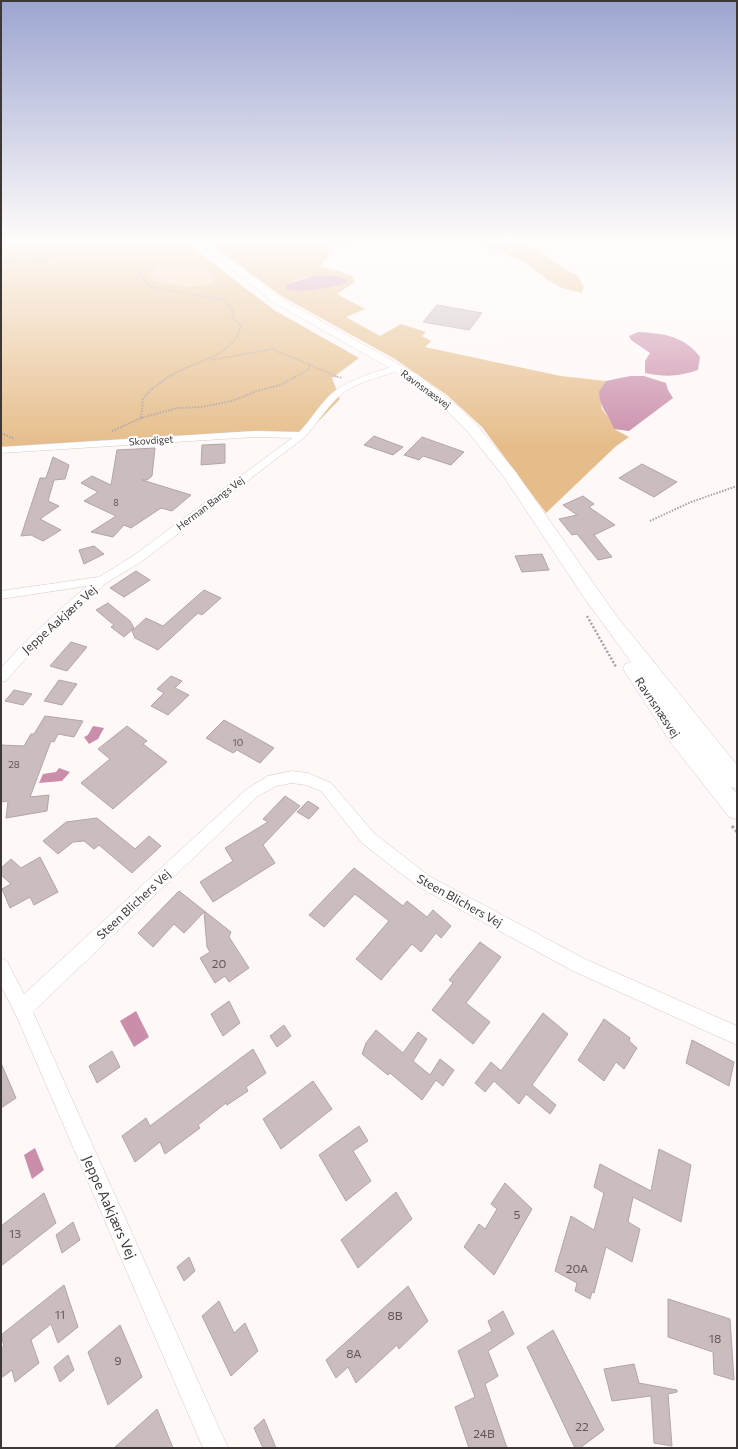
<svg xmlns="http://www.w3.org/2000/svg" width="738" height="1449" viewBox="0 0 738 1449" font-family="Commissioner,sans-serif">
<style>
.green{fill:#f3d2aa}
.forest{fill:#e6bd8a;fill-rule:evenodd}
.water{fill:#ca8eab}
.building{fill:#cbbcbe;stroke:#b3a5a6}
.lines{fill:none;stroke-linecap:round;stroke-linejoin:round}
.street-casing{stroke:#d8c9c7;stroke-width:1}
.secondary-casing{stroke:#d8c9c7;stroke-width:1}
.path-far3{stroke:#a7a1a0;stroke-width:1.5;stroke-dasharray:1 1;stroke-linecap:butt}
.path-far2{stroke:#a7a1a0;stroke-width:2;stroke-dasharray:1.5 1.5;stroke-linecap:butt}
.path-far1{stroke:#a7a1a0;stroke-width:2.5;stroke-dasharray:2 2;stroke-linecap:butt}
.path{stroke:#a7a1a0;stroke-width:3;stroke-dasharray:2.5 2.5;stroke-linecap:butt}
.street{fill:#fff;fill-rule:evenodd}
.secondary{fill:#fff;fill-rule:evenodd}
.labels{text-anchor:middle;dominant-baseline:central;stroke-width:4;stroke-linejoin:round;paint-order:stroke}
.far-number-label{font-size:9px;fill:#605858}
.far-street-label{font-size:10px;fill:#3d3736;stroke:#fff}
.number-label{font-size:10px;fill:#605858}
.street-label{font-size:12px;fill:#3d3736;stroke:#fff}
.near-number-label{font-size:12px;fill:#605858}
.near-street-label{font-size:14px;fill:#3d3736;stroke:#fff}
</style>
<rect width="100%" height="100%" fill="#fef8f7"/>
<path class="green" d="M157,267c18,0 48,-5 59,12 -15,13 -43,6 -61,2l-5,-7z"/>
<path class="forest" d="M1,243h186l87,67 85,48 -27,20 8,21 -35,36 -46,-4 -258,16zM157,267c18,0 48,-5 59,12 -15,13 -43,6 -61,2l-5,-7z
M209,243h141l-3,5 -13,-2 -14,21 19,4 13,5 3,6 -18,12 28,15 -19,8 34,19 21,-12 25,8 -4,4 9,5 -6,6 136,29 45,5 -7,10 3,18 9,12 3,8 15,8 -14,10 -69,66 -64,-86 -35,-32 -52,-36 -112,-62zM305,277l31,9 -36,5 -15,-3 3,-4z
M476,243h45l17,6 25,19 15,8 6,11 -2,6 -20,-5 -14,-8 -25,-19z"/>
<path class="water" d="M316,275l18,1 12,3v4c-13,4 -50,12 -61,5l3,-4z
M638,332c24,1 47,4 62,25l-2,13c-21,7 -32,7 -53,3v-12l5,-8 -19,-13 -2,-4z
M630,376h14l22,7 2,7 5,8 -44,33 -15,-2c-5,-15 -15,-21 -15,-38l7,-10z
M93,726l11,2 -6,11 -9,5 -5,-7 4,-2z
M59,768l11,4 -8,9 -23,2 4,-9 13,-2z
M136,1011l13,26 -15,10 -14,-26z
M35,1148l9,22 -12,9 -8,-24z"/>
<path class="building" d="M437,305l45,8 -13,17 -46,-8z
M374,436l29,11 -10,8 -29,-10z
M422,437l42,15 -13,13 -28,-9 -4,4 -15,-5z
M225,444v19l-24,2 1,-20z
M155,448l-3,28 -5,4h-5l49,15 -19,16 -11,-3 -30,20 -7,-3 -11,12 -22,-5 25,-16 -32,-15 14,-9 -17,-9 11,-7 19,9 6,-35z
M53,457l16,8 -4,14 -11,1 -6,21 11,5 -19,13 21,11 -18,11 -12,-6 -10,1 19,-58h6z
M642,464l35,18 -23,15 -35,-19z
M583,496l11,8 -5,3 26,18 -21,10 18,22 -14,3 -21,-26 -5,1 -13,-16 18,-4 -14,-10z
M94,546l10,8 -20,10 -5,-14z
M542,554l7,16 -27,2 -7,-16z
M136,571l14,9 -26,17 -14,-9z
M204,590l17,8 -19,17 -4,-2 -40,37 -23,-12 -3,-7 14,-13 17,8z
M108,603l22,18 4,7 -10,9 -13,-10 3,-2 -18,-15z
M71,642l16,5 -20,24 -17,-5z
M171,676l11,5 -7,7 14,7 -21,20 -17,-9 13,-13 -7,-4z
M59,680l18,4 -15,21 -18,-4z
M14,690l18,4 -9,11 -18,-4z
M45,716l38,5 -9,16 -16,-3 -4,8 -3,-1 -21,56 19,-2 -2,16 -41,7 2,-17 -7,1v-57l23,1 7,-12h3z
M224,720l36,20 14,8 -14,15 -23,-13 -4,3 -27,-15z
M127,726l20,15 -4,3 24,18 -54,47 -32,-26 29,-24 -12,-10z
M285,796l15,10 -37,39 12,18 -62,39 -13,-20 33,-21 -8,-13 43,-26 -5,-3z
M308,801l11,7 -10,11 -12,-7z
M97,818l38,31 14,-13 12,10 -29,27 -33,-28 -5,4 -10,-8 -11,1 -15,12 -15,-13 23,-19z
M40,857l18,35 -24,13 -4,-8 -20,11 -8,-19 9,-5 -10,-9v-7l10,-9 10,9z
M354,868l49,38 4,-5 20,16 6,-7 18,16 -10,12 -5,-5 -15,19 -9,-8 -31,36 -25,-21 33,-38 -34,-27 -31,33 -15,-12z
M179,891l52,41 -2,5 20,31 -20,14 -4,-6 -10,7 -15,-25 10,-6 -3,-5 -3,-35 -20,21 -10,-9 -21,23 -15,-14z
M480,942l21,15 -35,46 24,19 -17,22 -41,-34 21,-27 -4,-3z
M229,1001l11,22 -17,13 -12,-22z
M543,1013l25,21 -36,51 24,20 -6,9 -24,-20 -7,10 -25,-23 -9,11 -10,-9 16,-21 10,9z
M604,1019l26,19 -1,3 8,7 -13,21 -8,-7 -12,19 -26,-21z
M284,1025l7,11 -14,11 -7,-11z
M376,1030l27,23 15,-21 9,7 -14,22 17,14 10,-16 14,11 -11,16 -7,-6 -14,20 -32,-27 -2,2 -26,-21 4,-11z
M692,1040l42,22 -5,24 -43,-23z
M253,1049l13,24 -20,14 2,4 -21,14 -1,-2 -28,22 2,3 -35,26 -5,-12 -25,20 -13,-26 24,-18 4,8z
M112,1051l8,16 -23,16 -8,-17z
M1,1063l15,35 -15,10z
M313,1081l19,28 -51,40 -18,-30z
M359,1126l9,15 -15,10 18,30 -25,20 -27,-46z
M659,1149l32,16 -10,57 -48,-25 -5,25 12,7 -8,33 -26,-15 -12,46 -2,-1 -2,7 -15,-8 2,-8 -22,-12 16,-55 23,14 10,-37 -10,-6 6,-23 51,27z
M505,1183l27,26 -38,66 -30,-28 15,-23 6,5 12,-20 -6,-5z
M396,1192l16,27 -54,49 -17,-28z
M44,1193l12,30 -55,43v-40z
M73,1222l7,18 -18,13 -6,-18z
M189,1257l6,14 -11,10 -7,-14z
M64,1285l14,42 -20,16 -7,-19 -20,16 8,23 -24,19 -3,-12 -11,8v-30l3,-2 -3,-11z
M408,1286l20,35 -29,28 -2,-4 -41,38 -8,-16 -12,11 -10,-18z
M668,1299l62,20 4,61 -20,-6 -1,-22 -45,-15z
M219,1301l15,32 11,-10 13,28 -27,25 -29,-60z
M503,1311l11,23 -26,17 10,25 -13,8 22,64h-38l-14,-41 20,-10 -17,-46 34,-20 -4,-10z
M120,1325l22,52 -34,28 -20,-53z
M553,1330l51,100 -24,18h-5l-48,-101z
M68,1355l6,15 -14,12 -6,-15z
M634,1364l5,19 38,7v2l-9,2 4,52 -18,-3 -3,-47 -39,5 -8,-32z
M157,1409l16,39h-59z
M264,1419l12,29h-13l-9,-20z"/>
<g class="lines">
<g class="street-casing">
<path id="street" d="M398,365l4,3 -1,2c-17,6 -37,10 -52,19 -16,8 -31,34 -44,48l-164,125 -35,21 -65,58 -35,40 -5,1v-14c26,-30 56,-56 86,-82l-86,13v-8l98,-14 34,-21 159,-118 -38,-1 -253,16v-6l253,-16 45,1c11,-11 19,-25 30,-36 15,-15 48,-25 69,-31z
M292,771l16,2 23,10 43,50 55,43 156,83 152,67v19l-164,-74 -156,-85 -55,-43 -41,-52 -15,-6 -14,-2 -16,3 -18,10 -225,216 195,436h-25l-187,-433 -15,-29v-28l6,3 17,33 224,-206 20,-12z"/>
</g>
<g class="secondary-casing">
<path id="secondary" d="M199,243h11l77,59 131,73 40,31 20,20 37,45 100,143 122,151v24l-6,-2 6,7v25l-8,-2 -58,-74 -48,-74 2,-5 6,-2 -46,-63 -81,-122 -36,-45 -20,-20 -19,-17 -41,-28 -115,-65z"/>
</g>
<path class="path-far3" d="M25,243l-11,7 -10,11c27,5 68,-8 94,-18
M119,243l11,8 19,4
M144,243l7,21 -12,9 11,14 74,13 8,8 1,11 8,6c-8,34 -48,35 -72,52
M211,360l61,-11 38,16
M295,377l13,-7 2,-5 28,12"/>
<path class="path-far2" d="M334,376l8,2
M141,418l2,-19 7,-9 20,-14
M112,431l29,-13 36,-10 24,-1 31,-6 25,-10 23,-6 17,-9
M1,433l14,6
M650,521l41,-19 46,-16"/>
<path class="path-far1" d="M587,616l29,51"/>
<path class="path" d="M732,826l5,6"/>
<use href="#street" class="street"/>
<use href="#secondary" class="secondary"/>
</g>
<linearGradient id="sky" x2="0" y2="1"><stop stop-color="#9ca5d0"/><stop offset="0.54" stop-color="#fffcfb"/><stop offset="1" stop-color="#fffcfb" stop-opacity="0"/></linearGradient>
<rect width="738" height="446" fill="url(#sky)"/>
<g class="labels">
<g class="far-number-label">
<text x="116" y="502">8</text>
</g>
<g class="far-street-label">
<text transform="translate(426 389) rotate(36)">Ravnsnæsvej</text>
<text transform="translate(151 440) rotate(-4)">Skovdiget</text>
<text transform="translate(210 503) rotate(-37)">Herman Bangs Vej</text>
</g>
<g class="number-label">
<text x="238" y="742">10</text>
<text x="14" y="764">28</text>
</g>
<g class="street-label">
<text transform="translate(59 619) rotate(-42)">Jeppe Aakjærs Vej</text>
<text transform="translate(658 707) rotate(56)">Ravnsnæsvej</text>
<text transform="translate(460 900) rotate(29)">Steen Blichers Vej</text>
<text transform="translate(133 904) rotate(-43)">Steen Blichers Vej</text>
</g>
<g class="near-number-label">
<text x="219" y="963">20</text>
<text x="517" y="1214">5</text>
<text x="15" y="1233">13</text>
<text x="577" y="1268">20A</text>
<text x="60" y="1314">11</text>
<text x="395" y="1315">8B</text>
<text x="715" y="1338">18</text>
<text x="354" y="1353">8A</text>
<text x="118" y="1360">9</text>
<text x="582" y="1426">22</text>
<text x="484" y="1433">24B</text>
</g>
<g class="near-street-label">
<text transform="translate(110 1207) rotate(66)">Jeppe Aakjærs Vej</text>
</g>
</g>
<rect width="738" height="1449" fill="none" stroke="#3d3736" stroke-width="4"/>
</svg>
